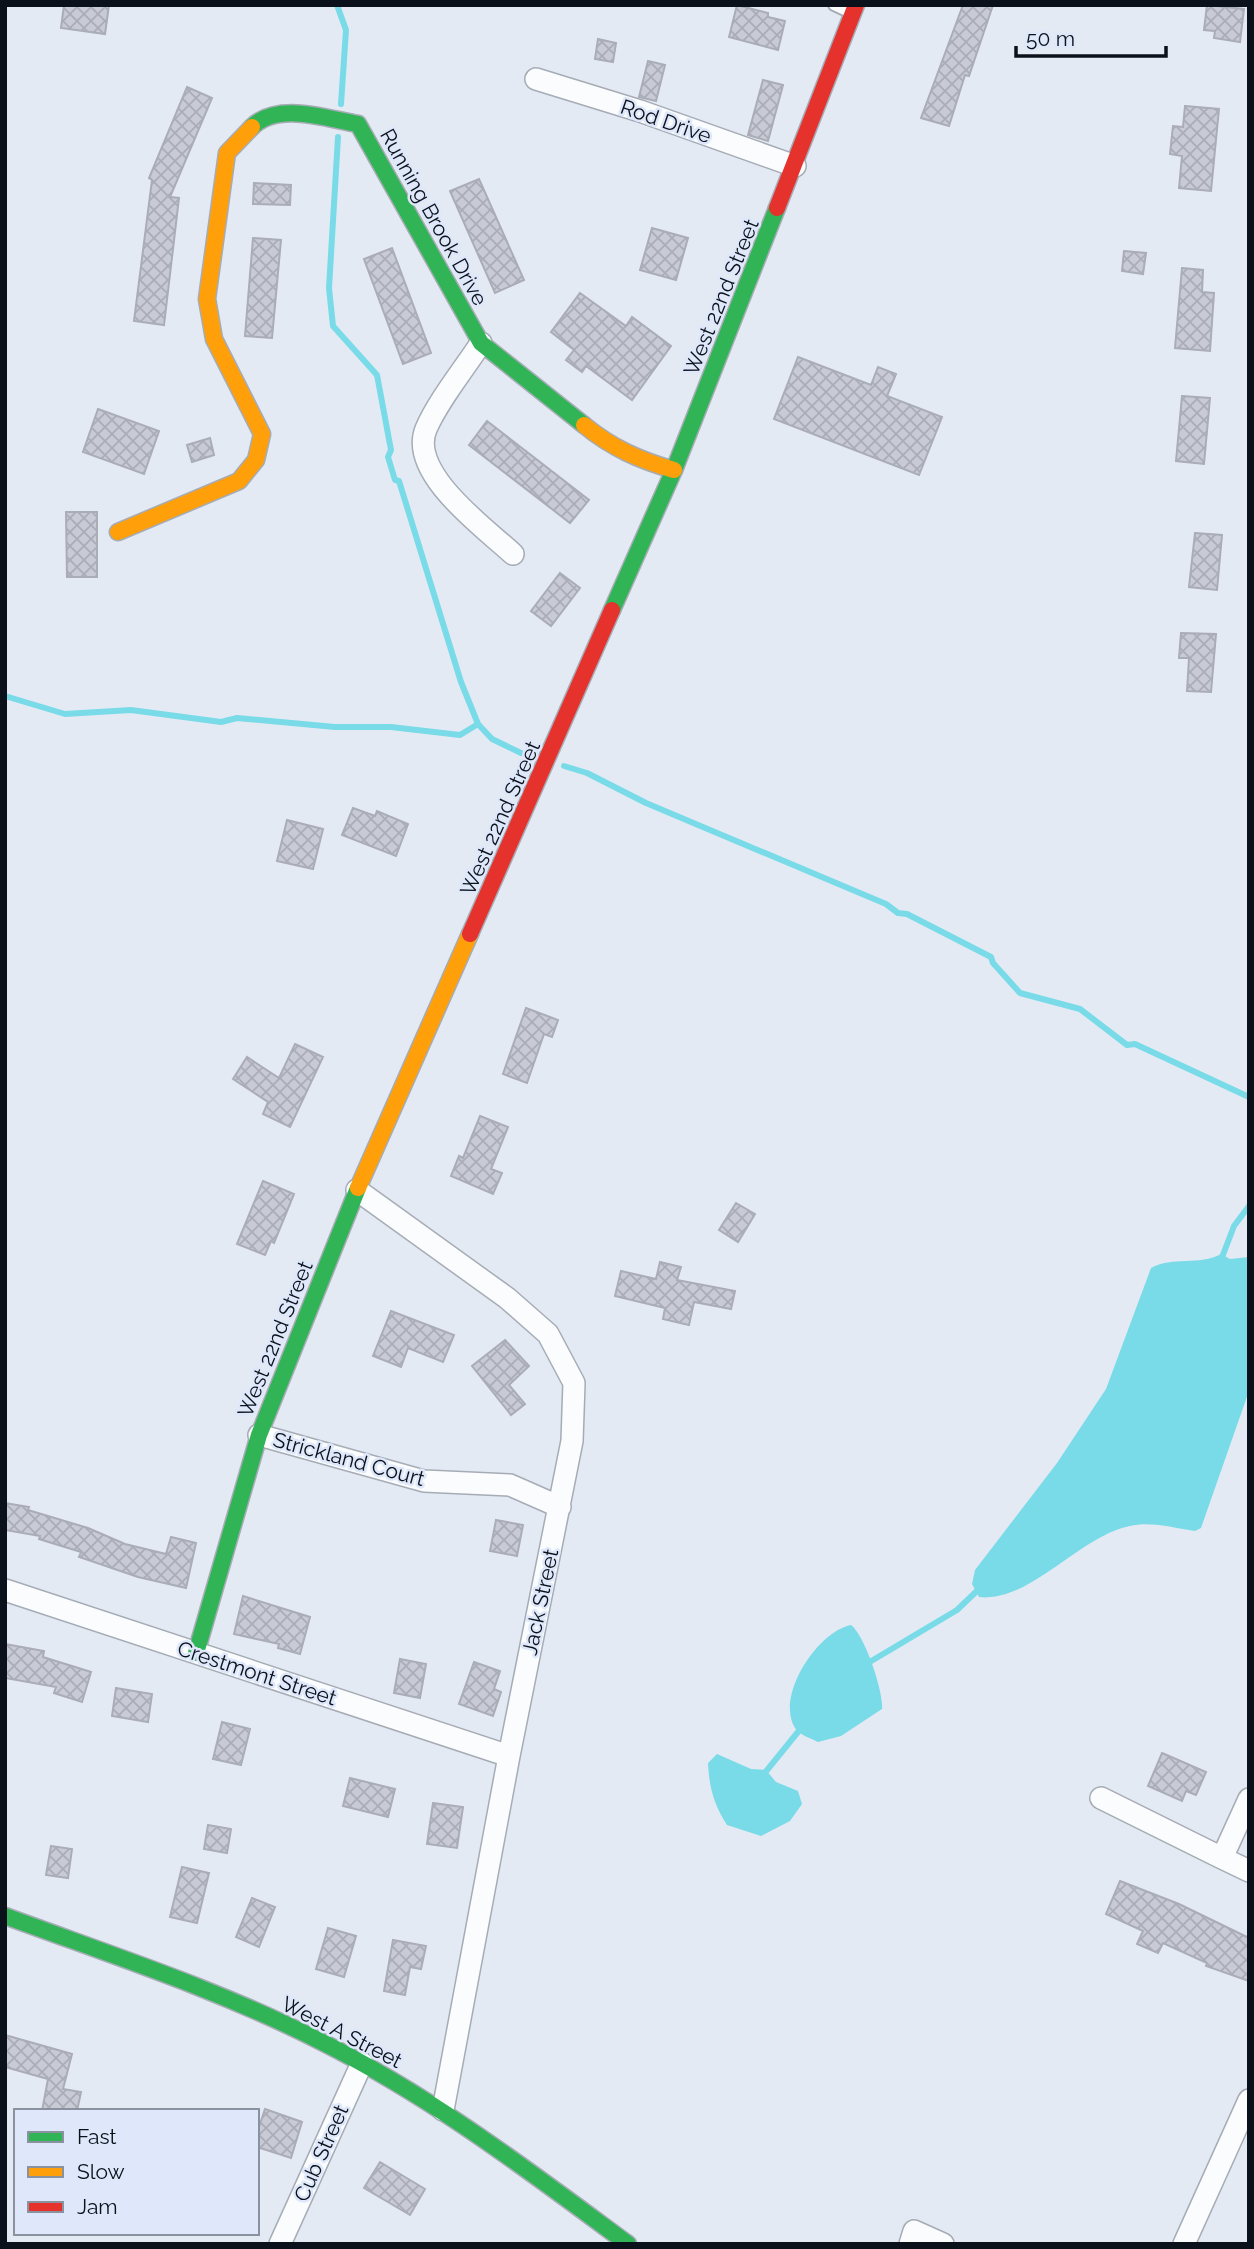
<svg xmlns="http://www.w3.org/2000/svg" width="1254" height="2249" viewBox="0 0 1254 2249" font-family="Raleway,sans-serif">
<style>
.water{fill:#79dbe7}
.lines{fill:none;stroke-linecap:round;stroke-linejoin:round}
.stream{stroke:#79dbe7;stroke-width:6}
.building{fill:url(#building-cross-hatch);stroke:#aaacb6;stroke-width:2}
.lane-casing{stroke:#a6acb5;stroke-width:14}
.street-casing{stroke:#a6acb5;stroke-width:24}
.fast-casing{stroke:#a6acb5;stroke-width:19}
.slow-casing{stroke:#a6acb5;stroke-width:19}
.jam-casing{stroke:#a6acb5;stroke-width:19}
.lane{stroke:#fbfcfd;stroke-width:10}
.street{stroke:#fbfcfd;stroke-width:21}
.fast{stroke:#30b455;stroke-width:16}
.slow{stroke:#ff9f0a;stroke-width:16}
.jam{stroke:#e5322d;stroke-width:16}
.labels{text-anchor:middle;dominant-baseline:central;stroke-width:5;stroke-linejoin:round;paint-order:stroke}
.street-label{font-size:21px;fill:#0b111a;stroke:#dee8fa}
</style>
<defs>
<pattern id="building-cross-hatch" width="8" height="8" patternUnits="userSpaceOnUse" patternTransform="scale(1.75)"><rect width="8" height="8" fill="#c8cbd5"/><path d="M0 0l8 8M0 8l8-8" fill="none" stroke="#aaadb6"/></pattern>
</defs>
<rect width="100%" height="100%" fill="#e4eaf4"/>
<path class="water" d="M1221,1254l9,5 19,-2v134l-48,137 -6,3c-21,-3 -44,-10 -65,-5 -51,10 -100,77 -151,71l-7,-13 3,-14 82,-107 49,-74 45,-121c21,-12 49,-2 70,-14z
M851,1625c13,9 33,67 31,84l-41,27 -23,6c-8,-4 -18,-7 -23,-14 -20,-32 23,-97 56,-103z
M717,1754l34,15 15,1 10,12 22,9 4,13 -12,17 -29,15 -34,-11c-13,-20 -18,-38 -19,-62z"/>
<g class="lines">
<path class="stream" d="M337,5l9,25 -5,74
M338,137l-9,151 4,38 44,49 14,75 -3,7 7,23 4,1 62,201 17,42 14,15 29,14
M5,696l60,18 66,-4 90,12 16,-4 98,9h56l69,8 18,-11
M564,766l23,7 59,30 240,101 12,9 9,1 84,43 2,6 27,30 60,16 47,36 8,-1 114,53
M1221,1260l13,-34 15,-20
M868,1663l89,-53 23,-22
M763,1775l39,-48"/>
</g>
<path class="building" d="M64,5h45l-4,29 -44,-6z
M737,5l31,8v4l17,4 -7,29 -49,-13z
M963,5h30l-24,71 -4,-1 -16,51 -28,-8z
M1207,5l37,4 -4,33 -26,-4 1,-7 -11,-1z
M598,39l18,4 -3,19 -18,-3z
M648,61l17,4 -9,36 -17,-4z
M763,80l20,5 -15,56 -20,-6z
M187,87l25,11 -42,99 9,1 -15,127 -30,-4 18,-141 -3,-2z
M1185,106l34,3 -8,82 -32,-3 3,-32 -12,-2 3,-28 10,1z
M479,179l45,101 -29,13 -45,-102z
M254,183l37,2 -1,20 -37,-1z
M652,228l36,10 -12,42 -36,-10z
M253,238l28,2 -9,98 -27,-2z
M392,248l39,105 -28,11 -39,-105z
M1124,251l22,2 -3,21 -21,-3z
M1182,268l21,2 -1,22 12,1 -4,58 -35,-3z
M580,293l46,33 6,-9 39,29 -39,54 -46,-34 -4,6 -16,-12 8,-10 -23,-18z
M798,357l73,28 7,-18 18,7 -9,22 55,21 -23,58 -145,-56z
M1182,396l28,2 -6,66 -28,-3z
M98,409l61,22 -15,43 -61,-22z
M487,421l102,79 -19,23 -101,-78z
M210,438l4,17 -22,7 -5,-17z
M66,512h31v65h-30z
M1195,533l27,2 -5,55 -28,-3z
M560,573l20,15 -29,38 -20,-15z
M1181,633l35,1 -5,58 -24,-1 2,-33h-10z
M353,808l22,8 2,-5 31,13 -12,32 -54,-21z
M287,820l36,9 -10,40 -36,-8z
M526,1008l32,12 -6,17 -8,-3 -17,49 -24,-9z
M295,1044l28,13 -33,70 -27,-13 5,-12 -35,-23 14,-22 32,21z
M480,1116l28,11 -17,42 11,4 -9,21 -42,-18 8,-20 4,2z
M263,1181l31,13 -20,49 -3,-2 -6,14 -28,-11z
M736,1203l19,11 -17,28 -19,-12z
M660,1262l21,5 -4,13 58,11 -4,18 -37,-7 -5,23 -26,-6 2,-11 -50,-12 6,-25 35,8z
M391,1311l63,24 -11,27 -35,-14 -7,19 -28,-11z
M505,1340l24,26 -20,19 16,19 -14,11 -39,-49z
M5,1503l24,4 -1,3 60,18 37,16 41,10 5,-17 25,6 -10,45 -48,-11 -59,-20 2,-5 -42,-13 1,-3 -35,-6z
M496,1520l27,5 -6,31 -27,-5z
M243,1596l67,21 -10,37 -22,-6 1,-4 -45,-10z
M5,1644l39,7 -1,6 48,15 -9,30 -28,-9 2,-6 -51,-9z
M400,1659l26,5 -6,34 -26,-5z
M474,1662l26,9 -6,18 7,3 -8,24 -34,-12z
M116,1688l36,6 -4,28 -36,-6z
M222,1722l28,7 -9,36 -28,-6z
M1162,1753l44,19 -10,23 -10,-4 -4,10 -34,-15z
M350,1778l45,11 -7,28 -45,-11z
M433,1803l30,4 -6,41 -30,-4z
M208,1825l23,4 -4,24 -23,-4z
M51,1846l21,3 -4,29 -22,-3z
M182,1867l27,6 -12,50 -27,-6z
M1120,1881l59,23 70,34v43l-43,-15 1,-3 -44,-20 -5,10 -21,-9 6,-13 -37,-17z
M252,1898l23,9 -16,40 -23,-10z
M328,1928l28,8 -12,41 -28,-8z
M393,1940l33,6 -5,23 -11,-2 -5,28 -21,-4z
M5,2035l67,19 -9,35 18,3 -4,19h-35l6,-32 -43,-12z
M265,2109l37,13 -11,36 -34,-11v-14z
M380,2162l45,27 -15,26 -46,-27z"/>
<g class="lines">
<g class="lane-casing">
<path id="lane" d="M834,5l17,8"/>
</g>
<g class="street-casing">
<path id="street" d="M536,79l104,32 155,55
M481,343c-17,26 -43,58 -55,86 -18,44 59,99 87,125
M357,1190l150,108 41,36 26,49 -2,58 -63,315 -66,354
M259,1435l165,46 86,4 50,22
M5,1590l504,166
M1101,1798l121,60
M1249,1799l-27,59 27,13
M280,2244l82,-181
M910,2244l4,-13 29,13
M1184,2244l65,-144"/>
</g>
<g class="fast-casing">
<path id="fast" d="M252,127c26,-26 75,-8 106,-3l123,219 103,82
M612,610l62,-140 103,-262
M196,1653l63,-218 99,-247
M5,1916c106,39 215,74 317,126 110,55 207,129 306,202"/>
</g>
<g class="slow-casing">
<path id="slow" d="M584,425c28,23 55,35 90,45
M118,532l121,-51 17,-21 6,-26 -48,-95 -7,-40 20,-146 25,-26
M358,1188l112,-254"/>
</g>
<g class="jam-casing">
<path id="jam" d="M777,208l79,-203
M470,934l142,-324"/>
</g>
<use href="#lane" class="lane"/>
<use href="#street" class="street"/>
<use href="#fast" class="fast"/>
<use href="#slow" class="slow"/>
<use href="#jam" class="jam"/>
</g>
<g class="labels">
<g class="street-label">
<text transform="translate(666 121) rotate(19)">Rod Drive</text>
<text transform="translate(434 217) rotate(61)">Running Brook Drive</text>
<text transform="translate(721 297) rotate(-68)">West 22nd Street</text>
<text transform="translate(500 818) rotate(-66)">West 22nd Street</text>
<text transform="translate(275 1339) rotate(-68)">West 22nd Street</text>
<text transform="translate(349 1459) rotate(15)">Strickland Court</text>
<text transform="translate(540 1602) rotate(-78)">Jack Street</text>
<text transform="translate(257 1673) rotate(18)">Crestmont Street</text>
<text transform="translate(342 2032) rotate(27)">West A Street</text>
<text transform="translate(321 2153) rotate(-66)">Cub Street</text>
</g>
</g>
<rect width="1254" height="2249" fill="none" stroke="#0b111a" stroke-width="14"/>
<rect x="14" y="2109" width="245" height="126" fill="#dee8fa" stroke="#8a92a0" stroke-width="2"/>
<rect x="28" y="2132" width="35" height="10" fill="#30b455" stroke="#8a92a0" stroke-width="2"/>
<text x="77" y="2144" font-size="21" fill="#0b111a">Fast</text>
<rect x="28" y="2167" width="35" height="10" fill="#ff9f0a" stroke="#8a92a0" stroke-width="2"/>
<text x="77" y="2179" font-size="21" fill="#0b111a">Slow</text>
<rect x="28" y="2202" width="35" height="10" fill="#e5322d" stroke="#8a92a0" stroke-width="2"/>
<text x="77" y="2214" font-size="21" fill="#0b111a">Jam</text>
<path d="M1016 46v10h150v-10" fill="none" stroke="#0b111a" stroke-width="3.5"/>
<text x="1026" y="46" font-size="21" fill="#0b111a" stroke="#dee8fa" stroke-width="5" paint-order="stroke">50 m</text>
</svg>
